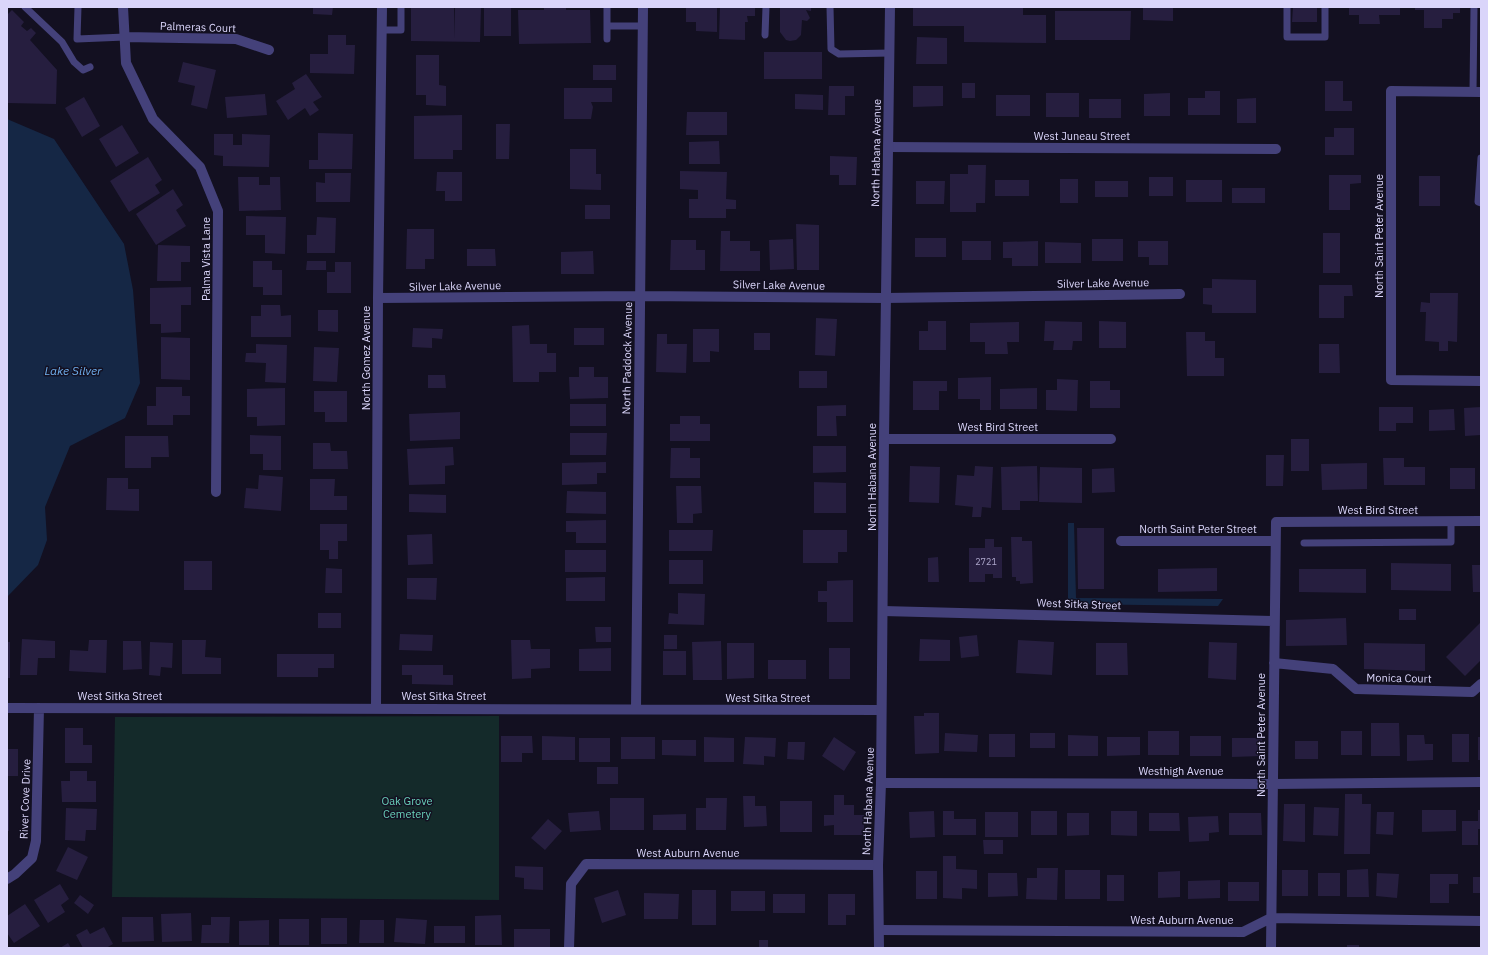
<svg xmlns="http://www.w3.org/2000/svg" width="1488" height="955" viewBox="0 0 1488 955" font-family="'IBM Plex Sans',sans-serif">
<style>
.green{fill:#142a2a}
.water{fill:#152745}
.building{fill:#261e3f}
.lines{fill:none;stroke-linecap:round;stroke-linejoin:round}
.service{stroke:#44417a;stroke-width:7}
.minor{stroke:#44417a;stroke-width:10}
.tertiary{stroke:#44417a;stroke-width:10}
.labels{text-anchor:middle;dominant-baseline:central;stroke-width:3;stroke-linejoin:round;paint-order:stroke}
.number-label{font-size:9px;fill:#ada7cb}
.street-label{font-size:11px;fill:#dad5fa;stroke:#131021}
.park-label{font-size:11px;fill:#69d1ba;stroke:#131021}
.water-label{font-size:12px;font-style:italic;fill:#6fafee;stroke:#131021}
</style>
<rect width="100%" height="100%" fill="#131021"/>
<path class="green" d="M499,716v184l-387,-3 3,-180z"/>
<path class="water" d="M7,119l47,20 70,105 9,46 7,93 -15,35 -55,28 -25,61 2,33 -9,25 -31,32z
M1068,523h6l2,75 147,1 -5,7 -150,-2z"/>
<path class="building" d="M313,7h20l-1,8 -19,-1z
M411,7h43l1,32v-32h26l-1,35 -69,-1z
M484,7h27v29h-27z
M544,7h22v3h24l1,33 -72,1 -1,-34h26z
M686,7h31v25l-21,-1v-9h-10z
M720,7h35v9h-8l1,6h-3v18l-26,-1z
M780,7h31v4l-5,-1 4,8 -3,3 -5,-1 -1,15 -5,5 -6,1 -4,-1 -6,-8z
M913,7l110,1v7h23v28l-82,-1v-16h-51z
M1143,7h30v14l-30,-1z
M1293,7h24v15h-25z
M1349,7h51v8h-21l1,9h-21v-9h-10z
M1415,7h45v6h-7v6h-11v9h-18v-18h-9z
M12,10l12,12 -3,4 6,5 4,-3 5,5 -6,7 27,30 -1,34 -49,-1v-90l1,1z
M1055,11h76l-1,29h-75z
M328,35h18v10h9l-1,29 -44,-1v-19h18z
M917,37l30,1v26h-31z
M764,52h58v27h-58z
M416,55h23v30l7,1v20l-20,-1v-10h-10z
M183,62l33,8 -9,39 -16,-4 4,-19 -17,-4z
M593,65h23v15h-23z
M306,74l16,23 -9,5 6,8 -9,6 -5,-8 -17,12 -12,-19 19,-12 -3,-6z
M1325,81h18v20h9v10h-27z
M962,83h13v15h-13z
M829,86h25v10h-9v19h-17z
M913,86h30v20l-30,1z
M564,88h48v14h-21l2,5 -2,12h-27z
M1205,91h15v24h-32v-17h17z
M1046,93h33v24h-33z
M1170,93v23h-26v-22z
M265,94l2,21 -40,3 -2,-21z
M795,94l28,1v15l-28,-1z
M996,95h34v21h-34z
M84,97l16,29 -18,11 -17,-29z
M1256,98v25h-19v-24z
M1089,99h32v19h-32z
M687,112h40v23h-41z
M462,115v35h-9v9h-39v-43z
M496,124h14l-1,35h-13z
M122,125l17,28 -23,14 -17,-28z
M1334,128h20v27h-29v-18h9z
M318,133l35,1 -1,35h-43v-9h9z
M214,134h19v11h9v-11l28,1 -1,32 -46,-1v-10l-9,-1z
M719,141l1,23h-31v-22z
M570,149h26v25h5v16l-31,-1z
M830,156l27,1 -1,28h-17v-10h-9z
M148,157l14,23 -7,5 5,8 -31,19 -19,-31z
M968,165h18l-1,38h-9v9h-26v-38h18z
M680,171l47,1 -1,27 10,1v9h-10v9h-37v-19h9v-9l-18,-1z
M437,172h25v29h-17v-10h-9z
M325,173h26l-1,29h-34v-20l9,1z
M1329,175h32v8l-11,1v26h-21z
M1419,176h21v30h-21z
M238,177h21v8h11v-8h10l1,33 -42,1z
M1149,177h24v19h-24z
M1060,179h18v24h-18z
M995,180h34v16h-34z
M1186,180h36v22h-36z
M916,181h29l-1,23h-28z
M1095,181h33v16h-33z
M1232,188h33v15h-33z
M173,189l10,16 -7,5 10,16 -30,19 -20,-31z
M585,205h25v14h-25z
M246,216l40,1 -1,37 -20,-1v-18h-19z
M317,217l19,1 -1,35h-28v-18h9z
M796,224l23,1v45h-22z
M407,229h27v30h-9v10h-19z
M721,231h9v10h20v10h10v20h-40z
M1323,233h17v40h-17z
M915,238h31v19h-31z
M793,239l1,30 -24,1 -1,-30z
M1092,239h31v22h-31z
M671,240h25v10h9v20h-35z
M962,241h29v19h-29z
M1038,241v25h-26v-8h-9v-16z
M1138,241h30v24h-19v-8h-11z
M1045,242l36,1v20h-36z
M158,245l32,1v16h-9v19h-24z
M467,249h28l1,17h-29z
M593,251l1,23h-33v-22z
M253,261h19v9h10v25h-19v-8h-10z
M307,261h19v9h-20z
M335,262h16v31h-24v-21h8z
M1212,279l44,1v33h-44v-8l-9,-1v-16h9z
M1319,285h33l1,11h-9v22h-25z
M191,287v18h-10v27l-20,1v-9h-11v-36z
M1430,293h28l-1,49 -9,-1v10h-9v-9l-14,-1 1,-29h-6l1,-10 9,1z
M261,305h19l1,11 10,-1v22h-40v-21h10z
M318,310h20v22l-20,-1z
M816,318l21,1 -2,37 -20,-1z
M928,321h18v29h-27v-19h9z
M1045,321l37,1v19h-9l-1,9h-19l1,-9h-10z
M1099,321l27,1v26h-27z
M1019,322v20h-12l1,12h-23v-12h-15v-19z
M529,325l1,19h17v9h9v19h-17v10h-26l-1,-56z
M413,328l30,1 -1,10 -10,-1v10l-20,-1z
M574,328h30v17h-30z
M693,329h26v23l-9,-1v11h-17z
M1186,332h19v9h10v17h9v18h-37z
M754,333h16v17h-16z
M657,334h10v10h20l-1,29 -30,-1z
M161,337l29,1v42l-29,-1z
M256,344l31,1 -1,38 -21,-1 1,-19 -21,-1 1,-9h10z
M1319,344h20l1,29h-21z
M314,347l25,1 -2,34 -24,-1z
M579,367h15v10h14v21l-38,1 -1,-22h10z
M799,371h28v17h-28z
M428,375h17l1,13h-18z
M991,377v33h-11v-11h-22v-21z
M1057,379l21,1 -1,31 -31,-1v-20h11z
M913,381h34v10h-8v19h-26z
M1090,381h20v9h10v18h-30z
M156,387h26v9h8v19h-17v10h-26v-19h9z
M285,388v37l-28,1v-9h-10v-28z
M1037,388v21h-37v-20z
M314,391h33v31h-22v-10h-11z
M570,404h36v22h-36z
M846,405v11h-10l1,20h-20v-30z
M1379,407h34v16h-17v8h-17z
M1481,407v28l-16,1 -1,-28z
M1454,409l1,21 -26,1v-21z
M460,412v27l-50,2 -1,-27z
M680,416h20v8h10v17h-40v-17h10z
M570,433h37l-1,22h-36z
M250,435l31,1v34h-18v-16h-13z
M125,436h43l1,21h-18v11h-26z
M1291,439h18v32h-18z
M313,443h17l1,8h16l1,18h-35z
M813,446h33v26l-33,1z
M453,447l1,18 -9,1v18l-36,1 -2,-36z
M671,448h19v10h10v20h-30z
M1266,455h18l-1,31h-17z
M1383,458h21v9h21v18h-41z
M606,462v11h-9v11l-35,1v-22z
M1367,463v26l-45,1 -1,-26z
M910,466l30,1 -1,36 -30,-1z
M975,466l18,1 -2,41 -9,-1 -1,10h-9l1,-10 -18,-2 2,-30 17,1z
M1037,466l1,35h-18v9h-18l-1,-43z
M1040,467l42,1v35l-43,-1z
M1114,468l1,24 -23,1v-24z
M1450,468h25v21h-25z
M259,475l24,2 -2,34 -37,-3 2,-20 12,1z
M107,478h21v11h11v22l-33,-1z
M310,479h25l-1,17h13v14h-37z
M814,482l32,1v30h-32z
M676,486h25l1,27 -9,1v9h-16z
M567,491l39,1v22l-40,-1z
M409,494l37,1v18l-37,-1z
M606,520v23h-30v-11h-10v-11z
M320,524h27v17h-9v18h-9v-9h-9z
M1077,528h27v61h-26z
M669,530h44l-1,21h-43z
M803,530h44v22h-9v11h-35z
M432,534l1,30 -25,1 -1,-30z
M1011,537h11v4h10l1,42 -13,1v-3h-4v-4h-4z
M985,539h9v8h8v31h-9v-4h-8v8h-16v-34h16z
M565,550h41v22h-41z
M938,557l1,25h-11v-24z
M669,560h34v24h-34z
M184,561h28v29h-28z
M1391,563l60,1v27l-60,-1z
M1472,565h9v27h-8z
M326,568l16,1v24h-17z
M1217,568v23l-59,1v-23z
M1299,569h67v24l-67,-1z
M605,577v24h-39v-23z
M407,578h30l-1,22 -29,-1z
M853,580v42h-26v-20h-9v-11h9v-10z
M678,593l27,1 -1,31 -36,-1 1,-11 9,1z
M1399,609h17v11h-17z
M318,613h23v15h-23z
M1346,618l1,27 -61,1v-26z
M1481,622v38l-16,16 -19,-19z
M595,627h16v15h-15z
M400,634l33,1 -1,16 -33,-1z
M664,635h13v14h-13z
M977,635l2,21 -18,2 -2,-21z
M22,639l33,2v17h-17l-1,17h-17z
M920,639l30,1v21h-31z
M89,640h18l-1,33 -37,-2 1,-21 18,1z
M182,640h24l-1,17 16,1v16h-39z
M511,640h19l1,9h19v19l-19,1v9l-19,1z
M1018,640l36,2 -2,33 -36,-2z
M123,641h18l1,28 -19,1z
M721,641l1,39h-29l-1,-38z
M7,642h3v36h-3z
M150,642l23,1 -1,25 -11,-1 -1,9 -11,-1z
M1209,642l28,1 -1,37 -28,-2z
M727,643h27v35l-27,1z
M1096,643h31l1,32h-32z
M1364,643l61,1v27l-61,-2z
M611,648v23h-32v-22z
M829,648h21v31h-21z
M663,651h23v24h-23z
M277,654h57v14h-16v9h-41z
M768,660h38v19h-38z
M402,665h41v10h10v10l-41,-1v-9h-10z
M924,713h15v40l-24,1 -1,-38h10z
M1371,723h28l1,33h-29z
M65,728h18v17h9v18h-27z
M1148,731h31v24h-31z
M1341,731h21v24h-21z
M945,733l33,2 -1,17 -33,-1z
M1030,733h25v15h-25z
M989,734h26v23h-26z
M1452,734h17v28h-17z
M1068,735l30,1v20h-30z
M1407,735h17l1,9h8v16l-26,1z
M501,736h31l1,17h-11v9h-21z
M542,736l33,1v23h-33z
M1190,736h31v20h-31z
M621,737h34v22h-34z
M704,737l30,1v24h-30z
M745,737l31,1 -1,19 -11,-1v9l-21,-1z
M834,737l22,15 -12,19 -22,-15z
M1107,737h33v18l-33,1z
M1478,737h3v23h-3z
M579,738h31v24h-31z
M1232,738h30v18l-30,1z
M662,740h34v16l-34,-1z
M1295,741h23v18h-23z
M788,742h17l-1,18 -17,-1z
M7,749h11v27h-11z
M597,767h21v17h-21z
M70,771h17v10h9v21h-34l-1,-21h9z
M1345,794h17v10h9l-1,50h-26z
M834,795h10v10h10v10h10v20h-30v-10l-10,1v-11h10z
M743,796h12v10h11l1,20 -23,1z
M610,798h34v32h-34z
M706,798h21l-1,32h-30v-22h10z
M7,800h2v31h-2z
M780,801h32v31h-32z
M1284,804h21v38l-22,-1z
M1314,807l25,1 -1,28 -25,-1z
M66,808l31,1 -1,21h-10l-1,11 -20,-1z
M1422,810h34v21l-34,1z
M1478,810h3v19h-3v16h-16v-24h16v6z
M599,811l2,19 -31,2 -2,-19z
M934,811l1,26 -25,1 -1,-26z
M943,811h11v8h22v16h-33z
M1031,811h26v24h-26z
M1111,811h26v25l-26,-1z
M985,812h33v25h-33z
M1377,812h17l-1,23 -17,-1z
M1067,813h22v22l-22,1z
M1149,813h30l1,18h-31z
M1229,813h32l1,22h-33z
M686,814v16h-33v-15z
M1218,816l1,16 -10,1v8l-20,1 -1,-25z
M548,819l14,12 -17,19 -14,-12z
M983,840h20v14h-19z
M68,847l20,10 -11,23 -21,-9z
M943,856h13v13l21,1v19l-15,-1v11l-19,-1z
M515,866l28,1v23l-19,-1v-11l-9,-1z
M1037,868h21l-1,32 -31,-1 1,-21h10z
M1368,869l1,28h-22v-27z
M1065,870h35v29h-35z
M1282,870h26v26h-26z
M916,871h21v28h-21z
M1180,871v26l-22,1v-26z
M988,873h29l1,23 -30,1z
M1318,873h22v23h-22z
M1377,873l22,1 -2,24 -21,-2z
M1430,874h28v10h-9v19h-19z
M1107,875h17v26h-17z
M1473,877h8v16h-8z
M1220,880v18l-32,1v-18z
M1228,882h31v19h-31z
M60,884l9,15 -8,6 4,7 -17,11 -14,-23z
M618,890l8,25 -24,8 -8,-25z
M692,890h24v35h-24z
M731,891h34v20h-34z
M644,893l35,1 -1,25h-34z
M773,894h32v19h-32z
M828,894h27v21h-9v10h-18z
M80,895l14,10 -6,9 -14,-11z
M25,904l15,22 -26,17 -7,-10v-17z
M191,913l1,28 -30,1 -1,-28z
M501,915l1,30h-27v-29z
M122,917h31l1,24 -32,1z
M211,917h19l-1,26h-28l1,-18h9z
M321,918h26v26h-26z
M396,918l31,2 -2,24 -31,-2z
M279,919h30v26h-30z
M269,920v25h-30v-24z
M360,920h24v23h-25z
M434,926h31v17h-31z
M104,927l9,17 -7,4h-23l-7,-13 11,-6 3,5z
M514,929h36v19h-36z
M759,940h9v8h-9z
M68,943l3,5h-11z
M1347,945h12v2h6v1h-18z
M1284,947h24v1h-24z"/>
<g class="lines">
<path class="service" d="M25,7l37,35 12,20 9,8 7,-3
M78,7l-1,32 48,-2
M607,7v32
M830,7l1,42 8,5 51,-1
M1287,7v30h38v-30
M607,26h36
M381,30h20v-23
M765,35l1,-28
M1473,92l1,-85
M1481,158l-3,44 3,1
M1304,543l147,-1v-21"/>
<path class="minor" d="M123,7l3,56 27,56 47,48 18,44 -2,281
M125,37l111,2 33,11
M1481,92l-90,-1v289l90,1
M889,147l387,2
M378,298l261,-2 246,2 295,-4
M884,439h227
M1121,541h154
M883,611l391,10
M1274,663l59,6 23,20 116,3 9,-8
M7,708l874,2
M376,708l2,-410 4,-291
M636,709l7,-702
M881,783l392,1 208,-2
M7,879l8,-5 17,-16 4,-17 3,-133
M880,930l363,2 28,-14 210,3
M569,948l2,-64 15,-20 292,1
M1271,948l5,-426 205,-1"/>
<path class="tertiary" d="M879,948l-1,-83 3,-82 3,-344 6,-432"/>
</g>
<g class="labels">
<g class="number-label">
<text x="986" y="561">2721</text>
</g>
<g class="street-label">
<text transform="translate(198 27) rotate(2)">Palmeras Court</text>
<text x="1082" y="136">West Juneau Street</text>
<text transform="translate(876 153) rotate(-89)">North Habana Avenue</text>
<text transform="translate(1379 236) rotate(-90)">North Saint Peter Avenue</text>
<text transform="translate(206 259) rotate(-90)">Palma Vista Lane</text>
<text transform="translate(1103 283) rotate(-1)">Silver Lake Avenue</text>
<text transform="translate(779 285) rotate(1)">Silver Lake Avenue</text>
<text transform="translate(455 286) rotate(-1)">Silver Lake Avenue</text>
<text transform="translate(366 358) rotate(-90)">North Gomez Avenue</text>
<text transform="translate(627 358) rotate(-89)">North Paddock Avenue</text>
<text x="998" y="427">West Bird Street</text>
<text transform="translate(872 477) rotate(-90)">North Habana Avenue</text>
<text x="1378" y="510">West Bird Street</text>
<text x="1198" y="529">North Saint Peter Street</text>
<text transform="translate(1079 604) rotate(2)">West Sitka Street</text>
<text transform="translate(1399 678) rotate(1)">Monica Court</text>
<text x="120" y="696">West Sitka Street</text>
<text x="444" y="696">West Sitka Street</text>
<text x="768" y="698">West Sitka Street</text>
<text transform="translate(1261 735) rotate(-90)">North Saint Peter Avenue</text>
<text x="1181" y="771">Westhigh Avenue</text>
<text transform="translate(25 799) rotate(-88)">River Cove Drive</text>
<text transform="translate(868 801) rotate(-88)">North Habana Avenue</text>
<text x="688" y="853">West Auburn Avenue</text>
<text x="1182" y="920">West Auburn Avenue</text>
</g>
<g class="park-label">
<text x="407" y="801">Oak Grove<tspan x="407" dy="13">Cemetery</tspan></text>
</g>
<g class="water-label">
<text x="73" y="370">Lake Silver</text>
</g>
</g>
<rect width="1488" height="955" fill="none" stroke="#dad5fa" stroke-width="16"/>
</svg>
